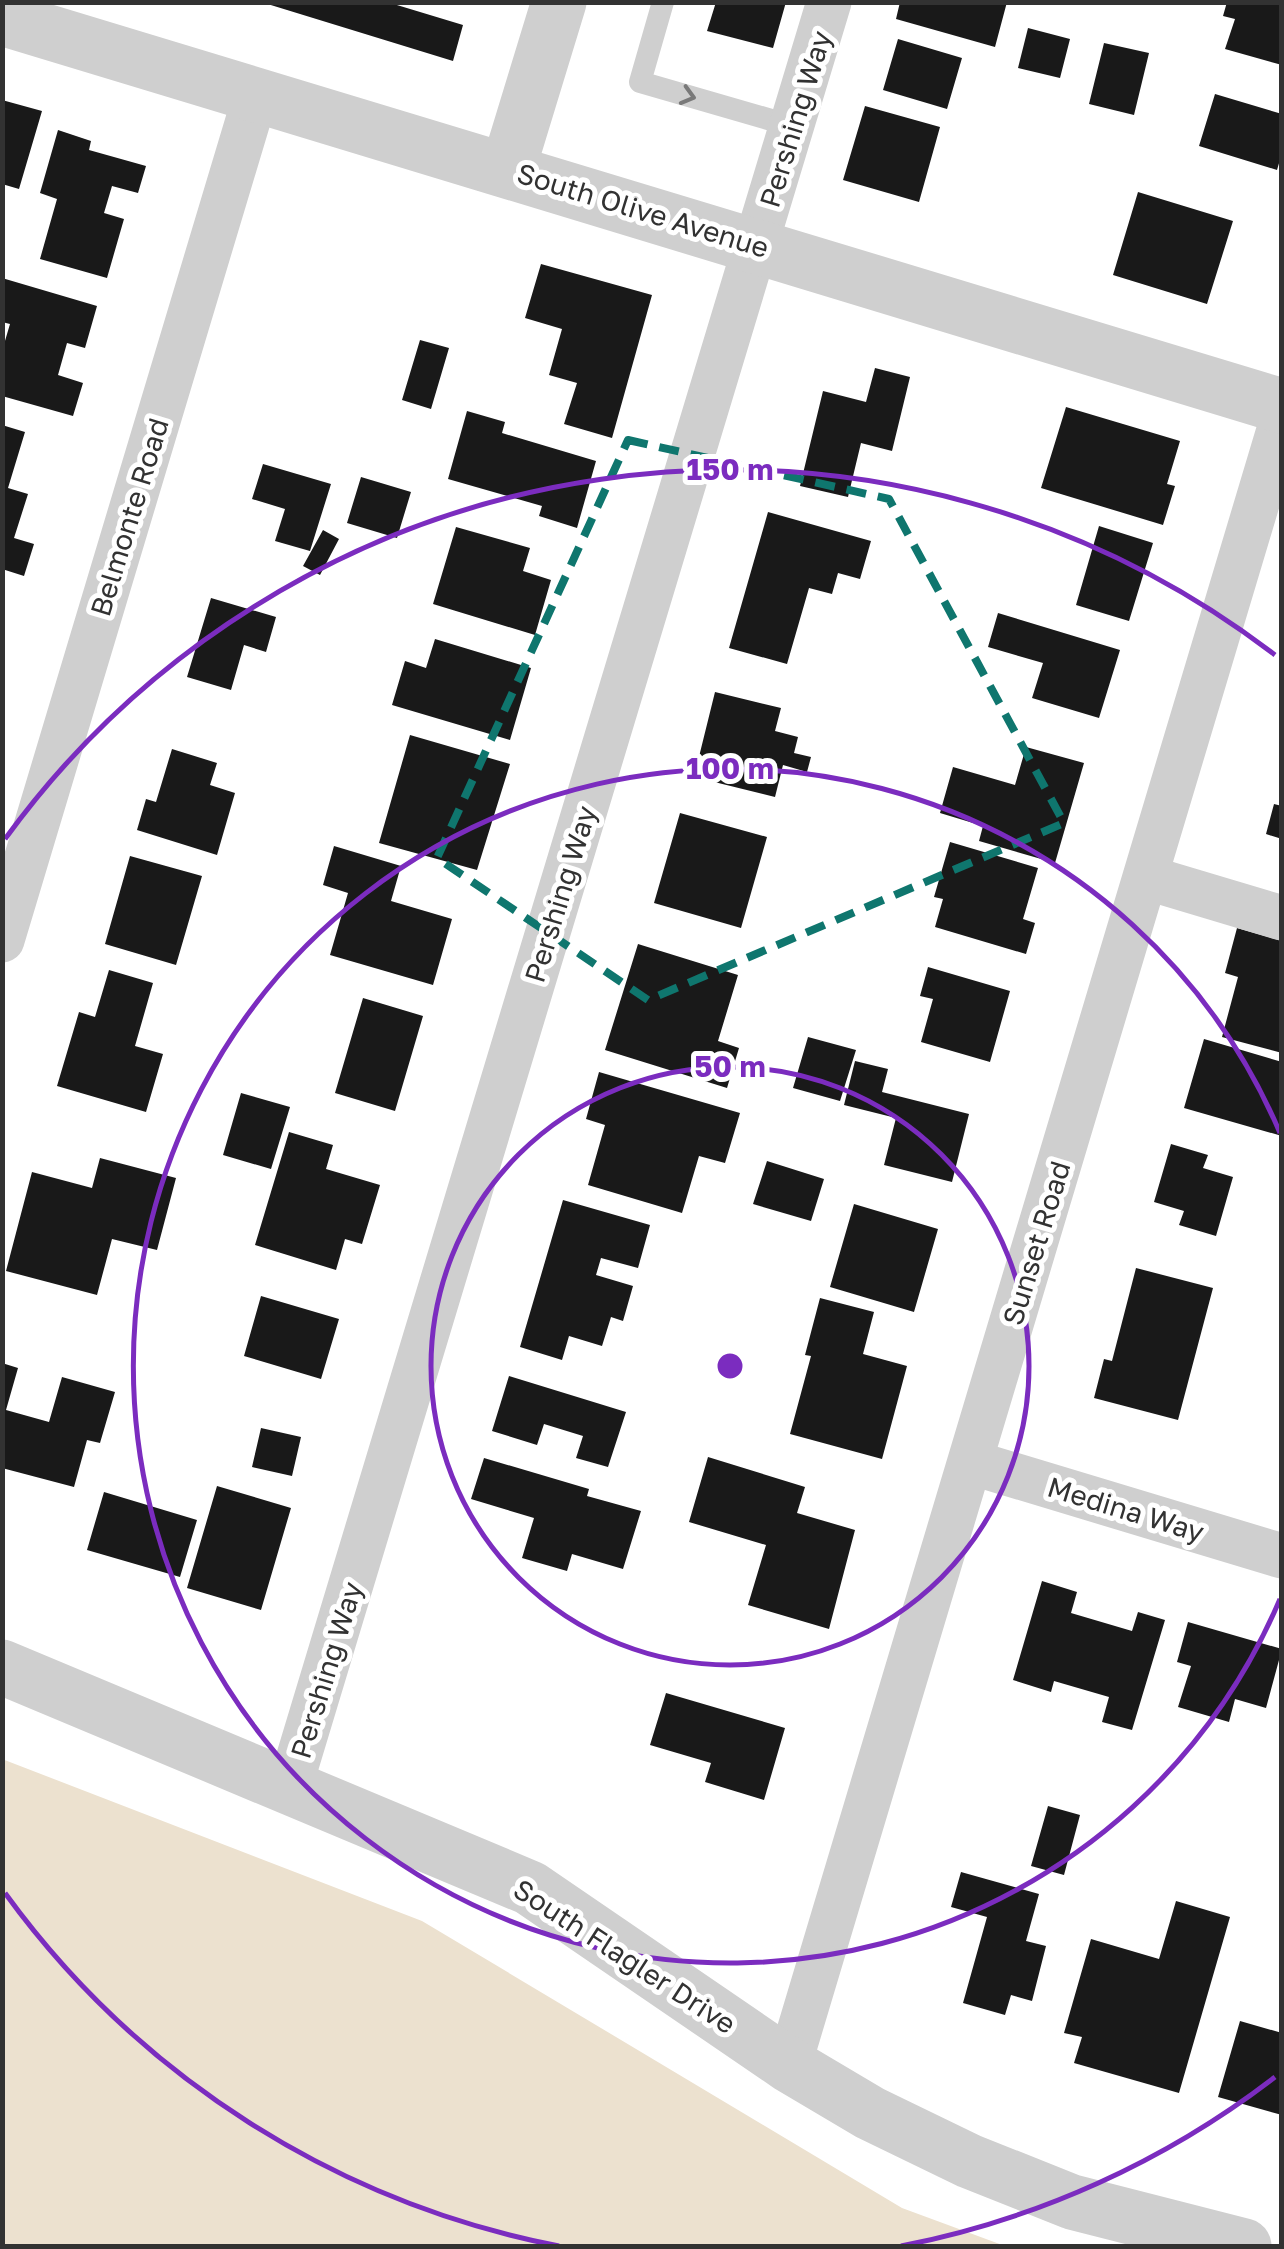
<svg xmlns="http://www.w3.org/2000/svg" width="1284" height="2249" viewBox="0 0 1284 2249" font-family="'Golos Text',sans-serif">
<style>
.water{fill:#ece1cf}
.building{fill:#191919}
.lines{fill:none;stroke-linecap:round;stroke-linejoin:round}
.service{stroke:#cfcfcf;stroke-width:22}
.minor{stroke:#cfcfcf;stroke-width:45}
.tertiary{stroke:#cfcfcf;stroke-width:55}
.oneway{stroke:#797979}
.marked{fill:none;stroke:#0f766e;stroke-width:8;stroke-dasharray:20 12;stroke-linejoin:round}
.ring{fill:none;stroke:#7b2cbf;stroke-width:5}
.labels{text-anchor:middle;dominant-baseline:central;stroke-width:10;stroke-linejoin:round;paint-order:stroke}
.street-label{font-size:28px;fill:#323232;stroke:#fff}
.centre{fill:#7b2cbf;stroke:#fff;stroke-width:5}
.ring-label{font-size:30px;text-anchor:middle;font-weight:bold;fill:#7b2cbf;stroke:#fff;stroke-width:10;stroke-linejoin:round;paint-order:stroke}
</style>
<rect width="100%" height="100%" fill="#fff"/>
<path class="water" d="M2,1759l420,162 480,287 103,38h-1002z"/>
<path class="building" d="M261,2h126l76,23 -10,36z
M716,2h70l-13,46 -66,-17z
M900,2h107l-12,45 -99,-28z
M1227,2h55v63l-57,-16 10,-30 -12,-3z
M1028,28l42,11 -10,39 -42,-10z
M898,39l64,19 -15,51 -64,-19z
M1104,43l45,10 -15,62 -45,-11z
M1215,94l67,20v39l-5,17 -78,-24z
M2,100l40,11 -23,78 -17,-5z
M865,106l75,21 -21,75 -76,-22z
M58,130l33,11 -2,9 57,16 -8,27 -26,-7 -8,27 20,6 -17,59 -67,-19 17,-60 -17,-6z
M1138,192l95,29 -26,83 -94,-29z
M541,264l111,31 -40,143 -48,-14 13,-41 -28,-8 13,-46 -37,-11z
M2,278l95,28 -12,42 -18,-5 -9,32 25,8 -10,33 -71,-20v-45l8,-27 -8,-2z
M420,340l29,8 -18,61 -29,-9z
M875,368l35,9 -18,74 -31,-8 -13,54 -48,-11 23,-95 43,11z
M1066,407l114,34 -13,43 8,2 -12,39 -122,-37z
M467,411l38,11 -3,11 94,28 -19,67 -38,-12 3,-10 -94,-27z
M2,425l23,7 -17,56 20,6 -14,44 20,6 -10,32 -22,-7z
M263,464l68,20 -21,67 -35,-10 10,-32 -33,-10z
M361,477l50,15 -14,46 -50,-15z
M768,512l103,29 -11,38 -22,-6 -6,21 -23,-6 -22,76 -58,-16z
M1099,526l54,17 -24,78 -53,-16z
M456,527l74,21 -7,23 28,9 -16,55 -102,-31z
M323,530l16,9 -19,36 -17,-9z
M211,598l65,19 -10,35 -22,-7 -13,45 -44,-13z
M998,613l122,37 -21,68 -67,-20 11,-35 -55,-16z
M435,639l96,29 -21,72 -118,-35 13,-44 21,7z
M715,692l66,16 -6,23 23,6 -4,16 17,4 -4,15 -24,-7 -8,32 -81,-20z
M410,735l100,29 -33,106 -98,-27z
M1026,747l58,16 -29,100 -76,-22 4,-15 -43,-13 13,-46 62,18z
M172,749l45,14 -7,22 25,8 -18,62 -80,-25 9,-31 10,3z
M1274,804l8,2v33l-16,-5z
M680,813l87,24 -26,91 -87,-25z
M950,842l88,26 -15,51 12,4 -9,31 -91,-27 8,-28 -9,-2z
M334,846l67,20 -10,35 61,18 -19,66 -103,-30 18,-62 -25,-8z
M130,856l72,20 -26,89 -71,-21z
M1237,928l45,13v112l-60,-16 16,-60 -13,-4z
M638,944l100,31 -20,66 21,7 -12,40 -122,-38z
M928,967l82,24 -20,71 -69,-20 12,-43 -13,-3z
M109,970l44,13 -18,63 28,8 -17,58 -89,-26 22,-74 16,5z
M363,998l60,18 -28,95 -60,-18z
M808,1037l48,13 -16,51 -47,-13z
M1204,1039l78,23v74l-98,-28z
M855,1061l33,8 -6,23 87,22 -17,68 -68,-17 12,-47 -52,-13z
M599,1072l141,41 -15,50 -26,-7 -17,57 -94,-28 17,-60 -19,-6z
M241,1093l49,14 -19,62 -48,-14z
M289,1132l44,13 -7,24 54,16 -18,59 -17,-5 -9,31 -81,-25z
M1171,1144l37,11 -5,13 30,9 -17,59 -37,-11 5,-14 -30,-9z
M100,1158l76,20 -19,72 -45,-11 -15,56 -91,-24 26,-99 60,16z
M767,1161l57,18 -13,42 -58,-17z
M563,1200l87,25 -12,43 -37,-10 -5,17 37,11 -10,35 -12,-4 -9,29 -33,-10 -7,24 -42,-13z
M854,1204l84,25 -24,83 -84,-25z
M1136,1268l77,20 -35,132 -84,-22 10,-39 8,2z
M261,1296l78,23 -18,60 -77,-23z
M820,1298l54,14 -11,42 44,12 -25,93 -92,-25 21,-78 -6,-1z
M2,1363l16,5 -12,42 43,12 13,-45 53,15 -15,51 -13,-3 -13,47 -72,-19z
M509,1376l117,36 -18,55 -32,-9 7,-22 -39,-12 -7,21 -45,-14z
M261,1428l40,9 -9,39 -40,-9z
M708,1457l97,30 -8,26 58,17 -26,99 -81,-24 18,-60 -77,-23z
M484,1458l105,31 -2,7 54,15 -18,58 -51,-15 -5,17 -45,-13 12,-40 -63,-19z
M217,1486l74,22 -30,102 -74,-22z
M104,1492l93,28 -17,57 -93,-27z
M1042,1581l35,11 -6,21 61,18 6,-19 27,8 -33,110 -30,-8 7,-25 -55,-16 -3,11 -38,-12z
M1188,1622l94,27 -16,59 -31,-9 -6,23 -51,-15 13,-41 -14,-4z
M666,1693l119,35 -21,72 -59,-18 6,-19 -61,-18z
M1048,1806l32,9 -16,60 -33,-9z
M961,1872l78,22 -13,47 20,5 -14,55 -21,-6 -6,20 -42,-12 24,-86 -36,-10z
M1176,1901l54,16 -51,176 -105,-30 8,-26 -18,-4 27,-94 68,20z
M1240,2021l42,12v82l-64,-18z"/>
<g class="lines">
<path class="service" d="M663,2l-23,80 152,44"/>
<path class="minor" d="M1145,877l137,41
M2,940l254,-846
M970,1462l312,94
M290,1786l539,-1784
M789,2065l493,-1645"/>
<path class="tertiary" d="M2,18l1280,388
M508,169l51,-167
M2,1667l528,221 259,177 81,48 99,48 103,41 172,44"/>
</g>
<defs><path id="oneway-chevron" d="M-2-3.5L2.5 0L-2 3.5" fill="none" stroke-width="1.6" stroke-linecap="round" stroke-linejoin="round" transform="scale(2.5)"/></defs>
<use class="oneway" href="#oneway-chevron" transform="translate(688 96) rotate(16)"/>
<path class="marked" d="M628,440l261,59 175,324 -416,177 -211,-142z"/>
<g class="ring">
<circle cx="730" cy="1366" r="299"/>
<path d="M1280 1599A597 597 0 1 1 1280 1133"/>
<path d="M1275 2077A896 896 0 0 1 901 2246M559 2246A896 896 0 0 1 5 1893M5 839A896 896 0 0 1 1275 655"/>
</g>
<g class="labels">
<g class="street-label">
<text transform="translate(795 119) rotate(-73)">Pershing Way</text>
<text transform="translate(643 210) rotate(17)">South Olive Avenue</text>
<text transform="translate(129 517) rotate(-73)">Belmonte Road</text>
<text transform="translate(560 894) rotate(-73)">Pershing Way</text>
<text transform="translate(1036 1243) rotate(-73)">Sunset Road</text>
<text transform="translate(1126 1509) rotate(17)">Medina Way</text>
<text transform="translate(326 1670) rotate(-73)">Pershing Way</text>
<text transform="translate(625 1956) rotate(33)">South Flagler Drive</text>
</g>
</g>
<circle cx="730" cy="1366" r="15" class="centre"/>
<g class="ring-label">
<text x="730" y="480">150 m</text>
<text x="730" y="779">100 m</text>
<text x="730" y="1077">50 m</text>
</g>
<rect width="1284" height="2249" fill="none" stroke="#323232" stroke-width="10"/>
</svg>
